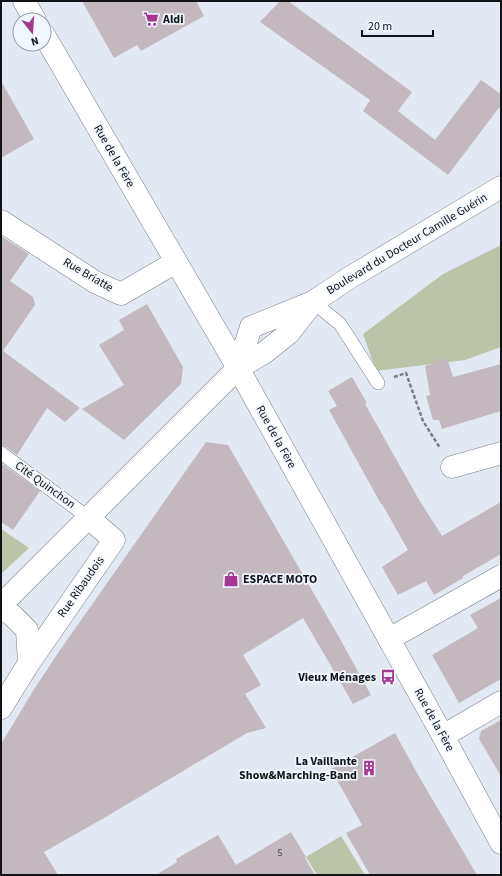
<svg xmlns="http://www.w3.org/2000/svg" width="502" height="876" viewBox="0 0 502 876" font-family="'Source Sans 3',sans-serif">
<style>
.green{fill:#bbc4a7}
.building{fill:#c2b8be}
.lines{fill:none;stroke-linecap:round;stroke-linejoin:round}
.lane-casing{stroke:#797f87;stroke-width:14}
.street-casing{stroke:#797f87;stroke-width:23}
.secondary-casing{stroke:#797f87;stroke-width:23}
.primary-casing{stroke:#797f87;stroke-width:23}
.path{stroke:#7b7f86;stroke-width:2.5;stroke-dasharray:4 2;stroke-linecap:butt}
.lane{stroke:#fff;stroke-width:13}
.street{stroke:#fff;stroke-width:22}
.secondary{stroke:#fff;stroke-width:22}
.primary{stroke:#fff;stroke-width:22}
.labels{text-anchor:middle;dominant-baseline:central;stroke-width:3.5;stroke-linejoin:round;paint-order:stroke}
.number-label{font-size:10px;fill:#3d3c40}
.poi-label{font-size:12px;font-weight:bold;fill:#111316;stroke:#f1f7fe;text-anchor:start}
.street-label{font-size:12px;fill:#111316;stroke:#f1f7fe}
</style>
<rect width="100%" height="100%" fill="#e3e9f3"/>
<path class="green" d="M501,245v102l-36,13 -89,11 -13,-37 80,-60z
M1,529l28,19 -28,26z
M341,836l24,39h-48l-11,-18z"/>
<path class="building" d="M82,1h114l8,15 -63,35 -4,-6 -23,13z
M280,1h8l124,91 -14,19 37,29 46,-60 20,14v11l-53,70 -85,-64 7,-11 -110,-78z
M1,81l33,58 -33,19z
M1,236l28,18 -19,27 23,16 2,8 -32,46 77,57 -15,14 -18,-14 -30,47 -11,-8 -5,-2z
M147,304l36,63 -2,17 -57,56 -42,-31 42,-24 -25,-40 25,-15 -5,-10z
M447,358l6,19 48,-13v47l-59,18 -3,-9h-6l-7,-24 4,-1 -5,-29 7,-2 2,-2z
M352,377l15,26 -2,1 53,94 24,38 59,-34v52l-38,22v2l-29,17 -8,-14 -28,14 -16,-28 26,-17 -26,-46h-1l-52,-94 8,-4 -9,-15z
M206,442l22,3 111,192 32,58 -18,9 -50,-86 -60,37 18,30 -16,9 21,34 -19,5 -143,85 -60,34 14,23h-57v-131l32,-53 25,-38z
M1,463l39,28 -27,39 -12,-8z
M501,598v81l-42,24 -27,-48 46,-27 -8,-13z
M501,720v56l-22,-37 2,-8z
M395,733l26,47 56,95h-107l-24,-42 16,-8 -31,-56z
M291,832l15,25 -1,1 10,17h-159l21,-13 -1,-3 42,-24 18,30z"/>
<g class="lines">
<g class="lane-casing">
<path id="lane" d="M313,302l27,22 38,59
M1,453l88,65"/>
</g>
<g class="street-casing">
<path id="street" d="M1,221l94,61 26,12 55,-32
M452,467l49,-14
M1,607l12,9 14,14 2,33 -28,45
M389,639l112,-63
M29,663l85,-123 -25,-22
M443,736l58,-34"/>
</g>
<g class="secondary-casing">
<path id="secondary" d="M238,368l205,368 58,107
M238,368l13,-41 62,-25 36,-24 152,-91
M238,368l26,-15 25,-20 24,-31"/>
</g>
<g class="primary-casing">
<path id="primary" d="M24,1l11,19
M1,605l237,-237 -194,-333"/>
</g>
<path class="path" d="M394,377l12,-4 17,48 17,27"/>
<use href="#lane" class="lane"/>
<use href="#street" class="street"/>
<use href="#secondary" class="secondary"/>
<use href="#primary" class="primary"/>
</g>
<defs>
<g id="supermarket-bare" transform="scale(1.2)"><path d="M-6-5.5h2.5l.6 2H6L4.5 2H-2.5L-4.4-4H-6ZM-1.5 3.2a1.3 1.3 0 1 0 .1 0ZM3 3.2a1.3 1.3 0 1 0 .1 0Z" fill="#a63693" stroke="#f1f7fe" stroke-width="2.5" paint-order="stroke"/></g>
<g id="shop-bare" transform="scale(1.2)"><path d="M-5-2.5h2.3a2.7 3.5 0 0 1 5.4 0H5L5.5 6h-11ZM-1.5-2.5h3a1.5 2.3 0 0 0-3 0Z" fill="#a63693" stroke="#f1f7fe" stroke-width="2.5" paint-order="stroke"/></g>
<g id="bus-bare" transform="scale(1.2)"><path d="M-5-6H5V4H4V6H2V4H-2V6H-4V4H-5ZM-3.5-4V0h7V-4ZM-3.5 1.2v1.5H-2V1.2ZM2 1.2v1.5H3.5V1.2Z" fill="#a63693" stroke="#f1f7fe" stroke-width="2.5" paint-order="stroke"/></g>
<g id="building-bare" transform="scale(1.2)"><path d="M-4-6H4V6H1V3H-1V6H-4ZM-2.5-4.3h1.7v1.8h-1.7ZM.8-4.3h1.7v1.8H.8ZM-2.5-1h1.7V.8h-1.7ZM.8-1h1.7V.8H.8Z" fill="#a63693" stroke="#f1f7fe" stroke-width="2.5" paint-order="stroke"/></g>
</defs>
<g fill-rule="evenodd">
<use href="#supermarket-bare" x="151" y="19"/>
<use href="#shop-bare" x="231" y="579"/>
<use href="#bus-bare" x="388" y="677"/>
<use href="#building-bare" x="369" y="768"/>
</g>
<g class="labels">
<g class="number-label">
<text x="280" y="853">5</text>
</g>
<g class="poi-label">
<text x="163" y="19">Aldi</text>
<text x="243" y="579">ESPACE MOTO</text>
<text x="376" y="677" text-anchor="end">Vieux Ménages</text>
<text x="357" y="761" text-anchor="end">La Vaillante<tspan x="357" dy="14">Show&amp;Marching-Band</tspan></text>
</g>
<g class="street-label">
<text transform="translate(114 156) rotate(60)">Rue de la Fère</text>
<text transform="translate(407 244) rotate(-31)">Boulevard du Docteur Camille Guérin</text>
<text transform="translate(88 275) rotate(30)">Rue Briatte</text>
<text transform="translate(276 437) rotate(61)">Rue de la Fère</text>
<text transform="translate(45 485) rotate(36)">Cité Quinchon</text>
<text transform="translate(81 587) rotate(-55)">Rue Ribaudois</text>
<text transform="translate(434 720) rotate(61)">Rue de la Fère</text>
</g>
</g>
<rect width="502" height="876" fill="none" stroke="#111316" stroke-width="4"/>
<g transform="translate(32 32) rotate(163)"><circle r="19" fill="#f1f7fe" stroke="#979ca1"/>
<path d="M0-3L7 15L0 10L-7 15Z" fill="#a63693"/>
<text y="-6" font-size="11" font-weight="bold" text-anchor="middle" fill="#111316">N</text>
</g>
<path d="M362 30v6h71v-6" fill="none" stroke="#111316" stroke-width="2"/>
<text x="368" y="30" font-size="12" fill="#111316" stroke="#f1f7fe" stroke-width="3" paint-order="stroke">20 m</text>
</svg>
